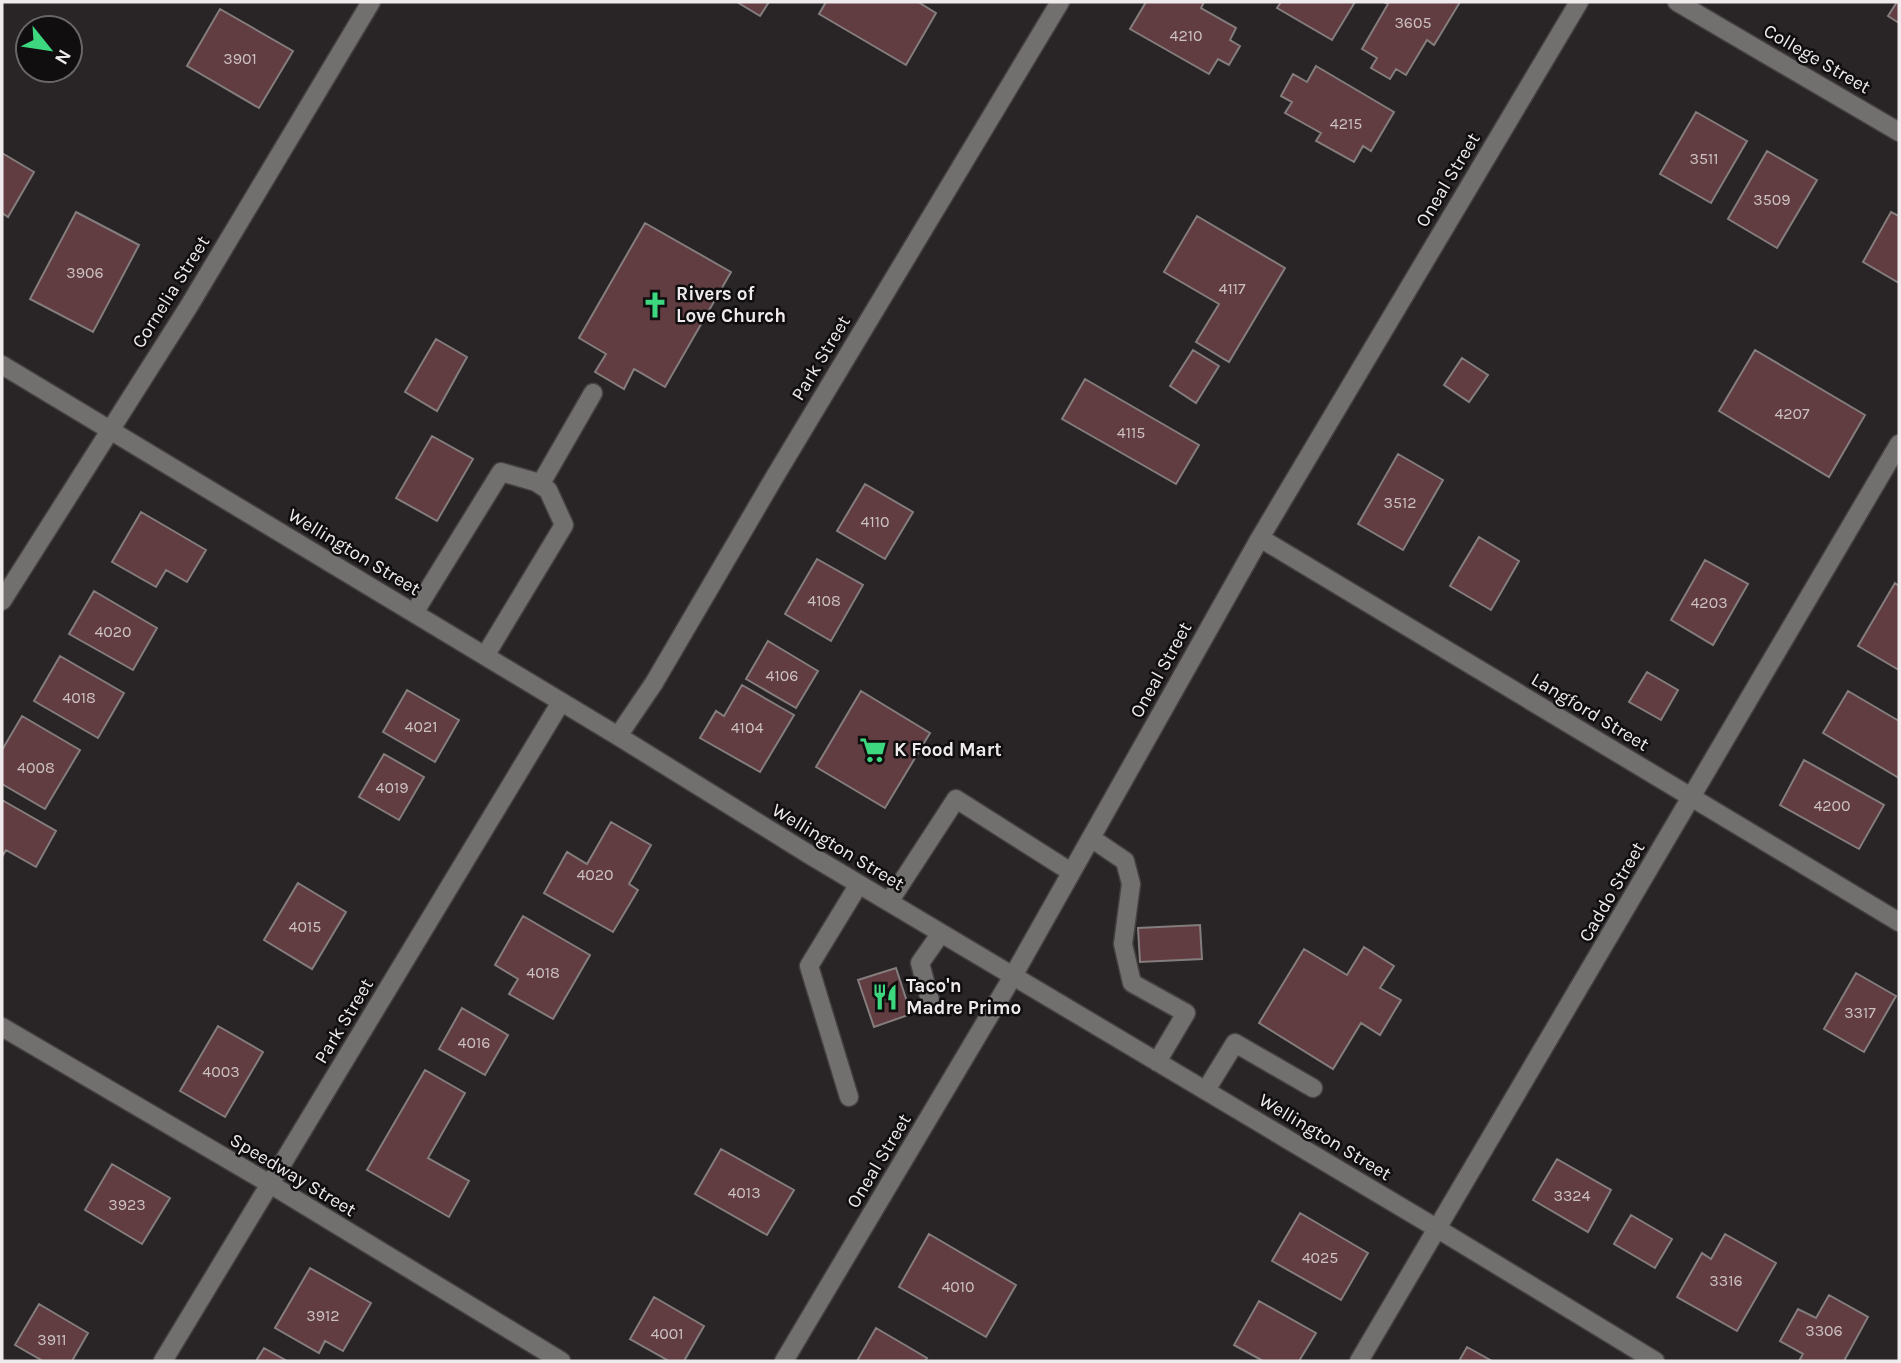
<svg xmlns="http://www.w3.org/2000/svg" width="1901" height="1363" viewBox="0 0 1901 1363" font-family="Karla,sans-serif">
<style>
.building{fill:#613d41;stroke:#847d7e;stroke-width:2}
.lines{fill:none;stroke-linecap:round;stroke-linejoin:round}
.minor-casing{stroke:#454041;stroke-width:21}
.minor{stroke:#726f6f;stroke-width:18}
.labels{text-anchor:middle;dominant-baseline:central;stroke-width:5;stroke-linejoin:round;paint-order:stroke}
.number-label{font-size:16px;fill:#ccc0c1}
.street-label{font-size:19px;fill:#efebec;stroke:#100e0e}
.poi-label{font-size:19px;font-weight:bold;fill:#efebec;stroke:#100e0e;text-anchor:start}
</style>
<rect width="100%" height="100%" fill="#292425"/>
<path class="building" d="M737,2h32l-9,14z
M826,2h92l18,11 -30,52 -87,-51z
M1146,2h58l-3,6 35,20 -6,12 10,6 -11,19 -11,-6 -9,15 -79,-45z
M1281,2h74l-23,38 -55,-32z
M1384,2h76l-26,43 -7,-5 -21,35 -10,-6 -6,10 -19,-11 6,-10 -15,-9 26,-45z
M1897,2h2v21l-11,-7z
M220,9l73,42 -34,57 -72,-42z
M1316,66l78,46 -23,39 -8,-5 -9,16 -38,-21 5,-8 -36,-20 7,-11 -11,-6 12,-22 14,8z
M1696,112l51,29 -36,62 -51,-29z
M1767,151l50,29 -40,68 -49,-29z
M2,153l32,19 -26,45 -6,-4z
M76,212l63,33 -46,87 -63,-33z
M1891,212l8,4v67l-36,-21z
M1197,216l88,52 -56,94 -33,-20 23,-38 -55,-32z
M645,223l86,49 -66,115 -31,-18 -10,20 -29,-17 11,-18 -27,-16z
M436,339l31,18 -30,54 -32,-19z
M1193,350l26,16 -23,37 -26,-17z
M1755,350l110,65 -36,62 -110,-66z
M1462,358l26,17 -19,27 -25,-17z
M1085,379l114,66 -23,39 -114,-65z
M432,436l41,23 -36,62 -41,-23z
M1398,454l45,26 -40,70 -45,-26z
M865,484l48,28 -28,47 -48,-28z
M141,512l65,38 -19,32 -21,-12 -10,17 -44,-25z
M1479,537l40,24 -28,49 -41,-24z
M817,559l46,26 -32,56 -46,-27z
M1705,560l43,24 -35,61 -42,-25z
M1895,583l4,3v84l-41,-24z
M94,591l63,37 -24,42 -64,-36z
M768,641l50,30 -22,37 -50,-29z
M60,656l64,37 -26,45 -64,-37z
M1647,672l31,18 -17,30 -32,-18z
M742,685l52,30 -34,57 -60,-34 16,-27 8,5z
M407,690l52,30 -24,42 -52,-30z
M861,691l69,42 -45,75 -69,-41z
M1848,691l51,30v57l-76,-45z
M22,716l58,34 -35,59 -43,-25v-34z
M384,754l40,23 -25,43 -40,-23z
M1804,760l80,45 -25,44 -79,-44z
M2,800l54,31 -20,36 -30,-17 -4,7z
M611,822l40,23 -22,39 9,6 -25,42 -69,-39 23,-41 20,12z
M298,883l48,29 -34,57 -48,-29z
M523,916l67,39 -37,64 -44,-25 9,-15 -23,-14z
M1200,925l2,34 -62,3 -2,-34z
M1364,947l30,19 -14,22 21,12 -21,35 -19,-12 -28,46 -74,-46 45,-74 43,26z
M896,968l15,46 -37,13 -16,-47z
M1856,973l40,23 -32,56 -40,-23z
M462,1008l46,27 -23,40 -46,-26z
M218,1026l45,26 -38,65 -45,-26z
M425,1070l40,23 -37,65 41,23 -20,36 -82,-47z
M721,1149l73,41 -27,45 -72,-41z
M1557,1159l54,31 -23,42 -55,-32z
M112,1164l58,34 -28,46 -57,-34z
M1300,1213l68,40 -27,47 -69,-39z
M1631,1215l41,24 -17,29 -41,-24z
M929,1234l87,51 -30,52 -87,-50z
M1725,1234l51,29 -39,68 -60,-34 25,-44 9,6z
M310,1268l61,35 -28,48 -18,-10 -6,12 -44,-25z
M1829,1295l39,22 -24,44h-45l4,-7 -23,-13 18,-32 18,9z
M654,1297l50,29 -20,35h-15l-39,-22z
M1259,1301l57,32 -17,28h-36l-29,-16z
M39,1304l49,29 -16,28h-29l-28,-16z
M876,1328l51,30 -2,3h-68z
M1467,1347l25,14h-33z
M264,1348l23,13h-31z"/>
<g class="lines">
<g class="minor-casing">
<path id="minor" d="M1677,2l222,130
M2,365l616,371 192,119 628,374 217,132
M540,485l53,-92
M1260,538l639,384
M2,601l187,-295 182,-304
M414,613l87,-141 35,10 12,8 16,35 -79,131
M618,736l36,-53 120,-205 286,-476
M1091,838l34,23 6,23 -8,60 9,39 54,30 -29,49
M889,902l67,-103 115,73
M931,1004l-11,-41 21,-30
M2,1027l268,157 291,177
M1206,1090l29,-47 78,45
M849,1097l-40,-131 50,-82
M163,1361l398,-659
M784,1361l229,-385 247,-438 319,-536
M1359,1361l540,-917"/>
</g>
<use href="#minor" class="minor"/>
</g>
<defs>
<g id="church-bare" transform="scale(2.1)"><path d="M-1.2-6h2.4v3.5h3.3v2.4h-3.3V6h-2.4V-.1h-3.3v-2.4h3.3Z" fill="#3cd77e" stroke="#100e0e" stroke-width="2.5" paint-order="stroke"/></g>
<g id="supermarket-bare" transform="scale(2.1)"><path d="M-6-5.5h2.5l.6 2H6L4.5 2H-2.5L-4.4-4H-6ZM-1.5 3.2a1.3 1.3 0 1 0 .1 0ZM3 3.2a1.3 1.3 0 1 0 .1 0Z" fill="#3cd77e" stroke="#100e0e" stroke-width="2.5" paint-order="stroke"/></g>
<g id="restaurant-bare" transform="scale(2.1)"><path d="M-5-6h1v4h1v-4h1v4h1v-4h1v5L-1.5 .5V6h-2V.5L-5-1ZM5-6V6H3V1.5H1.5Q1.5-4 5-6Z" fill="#3cd77e" stroke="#100e0e" stroke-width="2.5" paint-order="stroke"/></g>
</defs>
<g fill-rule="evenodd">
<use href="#church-bare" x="655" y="305"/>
<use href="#supermarket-bare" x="873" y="750"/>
<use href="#restaurant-bare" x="885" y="997"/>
</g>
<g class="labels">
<g class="number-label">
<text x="1413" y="22">3605</text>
<text x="1186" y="35">4210</text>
<text x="240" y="58">3901</text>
<text x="1346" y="123">4215</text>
<text x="1704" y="158">3511</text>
<text x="1772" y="199">3509</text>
<text x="85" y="272">3906</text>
<text x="1232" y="288">4117</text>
<text x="1792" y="413">4207</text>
<text x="1131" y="432">4115</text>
<text x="1400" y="502">3512</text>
<text x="875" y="521">4110</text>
<text x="824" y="600">4108</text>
<text x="1709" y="602">4203</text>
<text x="113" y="631">4020</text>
<text x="782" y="675">4106</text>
<text x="79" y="697">4018</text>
<text x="421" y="726">4021</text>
<text x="747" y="727">4104</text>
<text x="36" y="767">4008</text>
<text x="392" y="787">4019</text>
<text x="1832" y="805">4200</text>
<text x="595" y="874">4020</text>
<text x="305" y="926">4015</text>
<text x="543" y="972">4018</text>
<text x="1860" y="1012">3317</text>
<text x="474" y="1042">4016</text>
<text x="221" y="1071">4003</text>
<text x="744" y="1192">4013</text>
<text x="1572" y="1195">3324</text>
<text x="127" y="1204">3923</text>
<text x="1320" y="1257">4025</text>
<text x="1726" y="1280">3316</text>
<text x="958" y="1286">4010</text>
<text x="323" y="1315">3912</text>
<text x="1824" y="1330">3306</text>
<text x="667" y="1333">4001</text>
<text x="52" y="1339">3911</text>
</g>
<g class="street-label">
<text transform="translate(1817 59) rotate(30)">College Street</text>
<text transform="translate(1448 180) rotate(-59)">Oneal Street</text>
<text transform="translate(171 292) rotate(-58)">Cornelia Street</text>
<text transform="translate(821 358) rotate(-59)">Park Street</text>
<text transform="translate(354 552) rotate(31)">Wellington Street</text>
<text transform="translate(1161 670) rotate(-61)">Oneal Street</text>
<text transform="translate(1590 712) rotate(31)">Langford Street</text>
<text transform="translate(838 847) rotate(31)">Wellington Street</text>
<text transform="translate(1612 892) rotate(-60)">Caddo Street</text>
<text transform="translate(344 1021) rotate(-59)">Park Street</text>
<text transform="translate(1325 1137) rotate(31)">Wellington Street</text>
<text transform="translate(879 1161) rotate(-59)">Oneal Street</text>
<text transform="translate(293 1175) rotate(31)">Speedway Street</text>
</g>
<g class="poi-label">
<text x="676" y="294">Rivers of<tspan x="676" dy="22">Love Church</tspan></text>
<text x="894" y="750">K Food Mart</text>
<text x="906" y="986">Taco'n<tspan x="906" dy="22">Madre Primo</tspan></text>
</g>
</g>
<rect width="1901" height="1363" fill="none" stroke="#efebec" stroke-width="7"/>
<g transform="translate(49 49) rotate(120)"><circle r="33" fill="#100e0e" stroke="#696667" stroke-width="2"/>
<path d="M0-5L12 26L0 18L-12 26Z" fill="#3cd77e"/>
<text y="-10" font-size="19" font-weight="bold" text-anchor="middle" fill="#efebec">N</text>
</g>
</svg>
